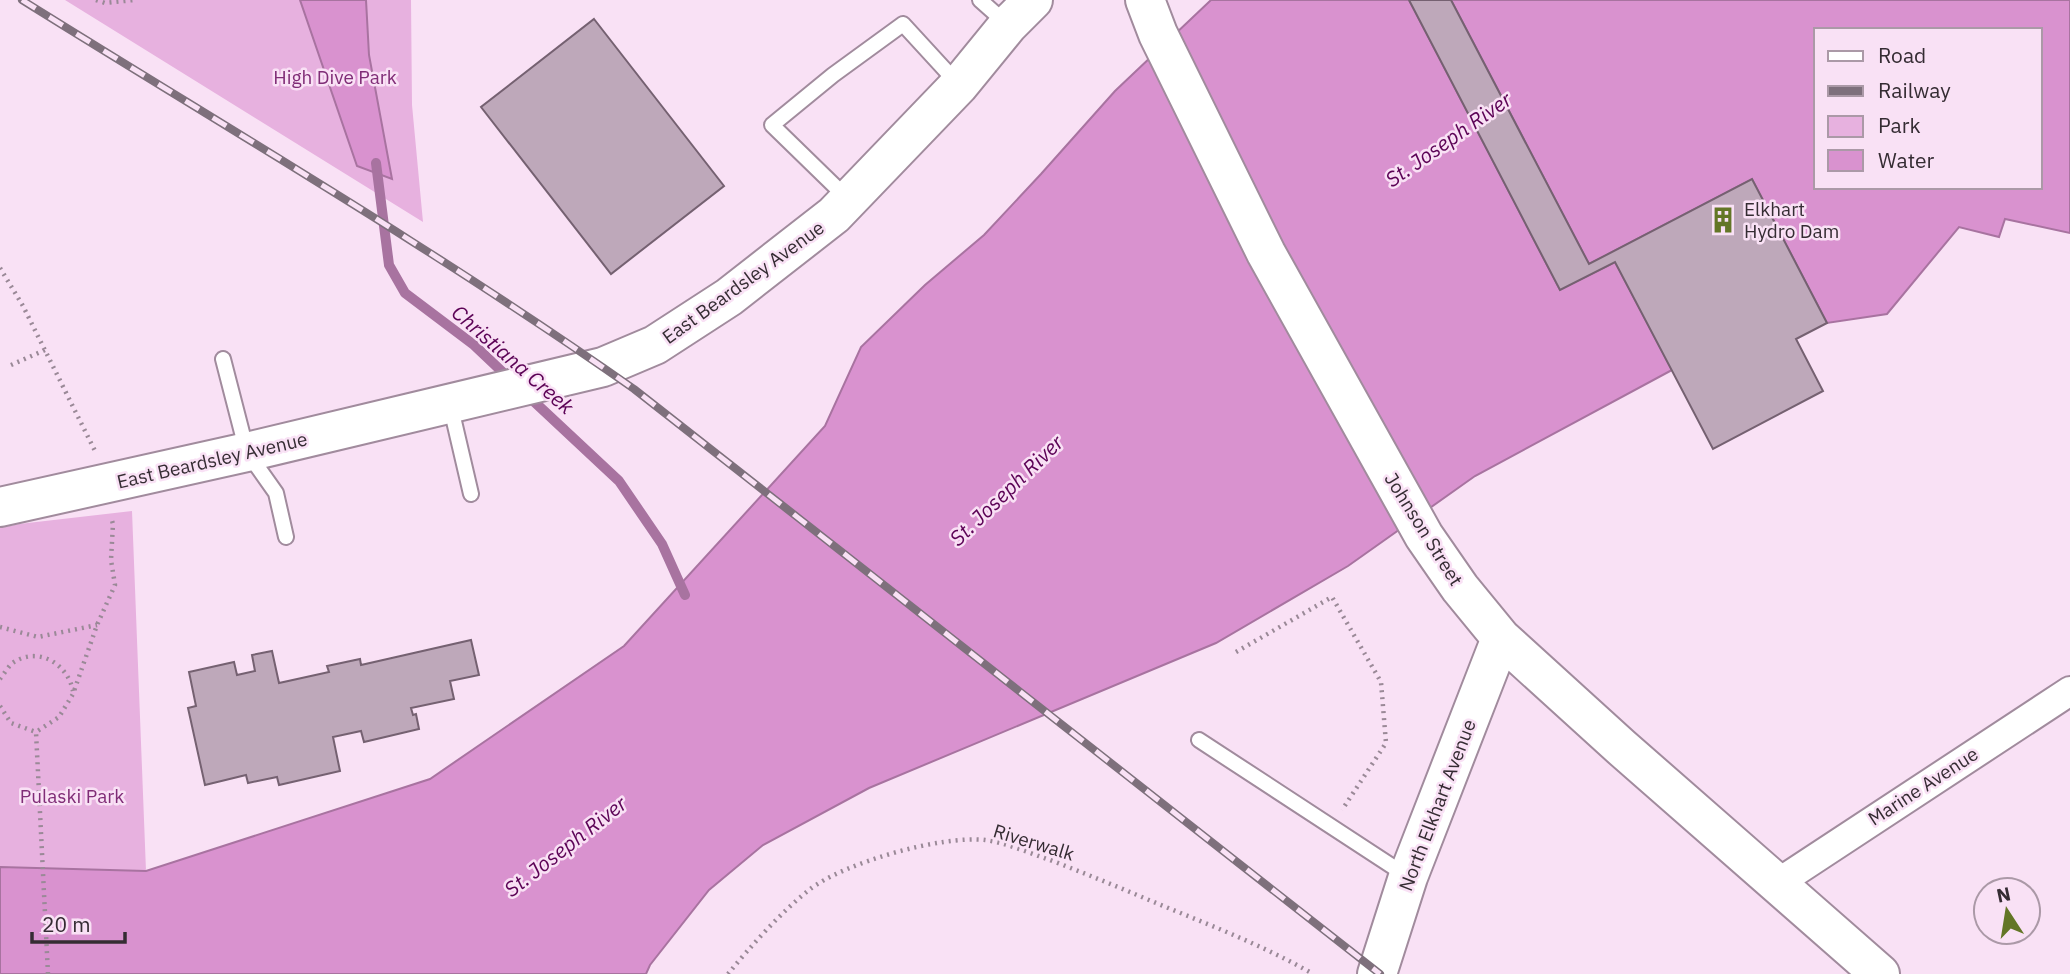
<svg xmlns="http://www.w3.org/2000/svg" width="2070" height="974" viewBox="0 0 2070 974" font-family="'IBM Plex Sans',sans-serif">
<style>
.green{fill:#e7b1df}
.water{fill:#d992cf;stroke:#a873a0;stroke-width:2;fill-rule:evenodd}
.lines{fill:none;stroke-linecap:round;stroke-linejoin:round}
.stream{stroke:#a873a0;stroke-width:10}
.building{fill:#bea8ba;stroke:#756171;stroke-width:2}
.service-casing{stroke:#a18b9d;stroke-width:18}
.minor-casing{stroke:#a18b9d;stroke-width:32}
.secondary-casing{stroke:#a18b9d;stroke-width:42}
.path{stroke:#9a8997;stroke-width:4.5;stroke-dasharray:2 5;stroke-linecap:butt}
.service{stroke:#fff;stroke-width:14}
.minor{stroke:#fff;stroke-width:28}
.secondary{stroke:#fff;stroke-width:38}
.rail-casing{stroke:#7e707c;stroke-width:8}
.rail{stroke:#f9e1f5;stroke-width:5;stroke-dasharray:16;stroke-linecap:butt}
.labels{text-anchor:middle;dominant-baseline:central;stroke-width:5;stroke-linejoin:round;paint-order:stroke}
.park-label{font-size:19px;fill:#802d77;stroke:#f9e1f5}
.poi-label{font-size:19px;fill:#352c33;stroke:#f9e1f5;text-anchor:start}
.street-label{font-size:19px;fill:#352c33;stroke:#f9e1f5}
.water-label{font-size:21px;font-style:italic;fill:#5c0356;stroke:#f9e1f5}
</style>
<rect width="100%" height="100%" fill="#f9e1f5"/>
<path class="green" d="M65,0h346l1,105 11,117z
M132,511l14,360 -146,-4v-339l19,-4z"/>
<path class="water" d="M300,0h66l3,55 23,124 -35,-13z
M1211,0h198l151,290 55,-28 57,108 -197,106 -127,90 -132,77 -347,145 -106,57 -54,45 -59,75 -4,9h-646v-107l146,4 284,-92 194,-133 201,-220 36,-79 64,-62 59,-50 57,-61 74,-83z
M1451,0h619v233l-65,-14 -6,18 -40,-10 -72,87 -60,9 -75,-144 -163,85zM1816,30h224v157h-224z"/>
<g class="lines">
<path class="stream" d="M376,163l13,102 16,28 69,52 37,35
M527,395l92,86 43,63 23,51"/>
</g>
<path class="building" d="M1409,0h42l138,264 163,-85 75,144 -31,16 27,52 -110,58 -98,-187 -55,28z
M594,19l130,167 -113,88 -130,-167z
M471,640l8,35 -29,6 4,18 -43,9 2,7 3,-1 3,15 -55,13 -3,-11 -28,6 7,34 -61,14 -2,-8 -29,6 -2,-8 -41,10 -17,-77 8,-2 -7,-34 45,-10 3,13 18,-4 -3,-16 20,-4 7,32 50,-11 -2,-6 33,-7 1,6z"/>
<g class="lines">
<g class="service-casing">
<path id="service" d="M980,0l27,24
M848,199l-76,-74 61,-50 70,-51 56,61
M223,359l24,93 29,41 10,44
M450,404l21,90
M1199,740l208,136"/>
</g>
<g class="minor-casing">
<path id="minor" d="M1778,883l292,-192"/>
</g>
<g class="secondary-casing">
<path id="secondary" d="M1145,0l13,34 108,219 158,283 36,52 41,50 120,109 259,227
M0,507l247,-55 356,-85 52,-22 74,-48 105,-82 125,-130 49,-60 25,-25
M1377,974l31,-97 93,-239"/>
</g>
<path class="path" d="M96,0l9,3 29,-3
M0,268l23,38 73,147
M11,365l34,-15
M0,627l38,10 59,-12
M1236,652l96,-55 49,85 5,61 -44,67
M0,679c4,-5 9,-14 14,-17 26,-16 54,3 59,29
M0,706l11,17 25,9
M48,974l-12,-242 23,-15 14,-23 24,-69 18,-40 -4,-25 2,-36 -2,-7
M728,974c22,-27 53,-62 81,-84 34,-27 132,-55 176,-50 22,3 44,13 65,20 34,13 66,26 99,40 55,23 112,44 164,74"/>
<use href="#service" class="service"/>
<use href="#minor" class="minor"/>
<use href="#secondary" class="secondary"/>
<g class="rail-casing">
<path id="rail" d="M22,0c205,128 414,250 612,389l746,585"/>
</g>
<use href="#rail" class="rail"/>
</g>
<defs>
<g id="building-bare" transform="scale(2.1)"><path d="M-4-6H4V6H1V3H-1V6H-4ZM-2.5-4.3h1.7v1.8h-1.7ZM.8-4.3h1.7v1.8H.8ZM-2.5-1h1.7V.8h-1.7ZM.8-1h1.7V.8H.8Z" fill="#637626" stroke="#f9e1f5" stroke-width="2.5" paint-order="stroke"/></g>
</defs>
<g fill-rule="evenodd">
<use href="#building-bare" x="1723" y="220"/>
</g>
<g class="labels">
<g class="park-label">
<text x="335" y="77">High Dive Park</text>
<text x="72" y="796">Pulaski Park</text>
</g>
<g class="poi-label">
<text x="1744" y="209">Elkhart<tspan x="1744" dy="22">Hydro Dam</tspan></text>
</g>
<g class="street-label">
<text transform="translate(743 282) rotate(-36)">East Beardsley Avenue</text>
<text transform="translate(212 460) rotate(-13)">East Beardsley Avenue</text>
<text transform="translate(1424 529) rotate(58)">Johnson Street</text>
<text transform="translate(1923 786) rotate(-33)">Marine Avenue</text>
<text transform="translate(1437 805) rotate(-69)">North Elkhart Avenue</text>
<text transform="translate(1034 842) rotate(17)">Riverwalk</text>
</g>
<g class="water-label">
<text transform="translate(1448 139) rotate(-35)">St. Joseph River</text>
<text transform="translate(513 359) rotate(41)">Christiana Creek</text>
<text transform="translate(1006 490) rotate(-44)">St. Joseph River</text>
<text transform="translate(565 846) rotate(-38)">St. Joseph River</text>
</g>
</g>
<rect x="1814" y="28" width="228" height="161" fill="#f9e1f5" stroke="#ab99a7" stroke-width="2"/>
<rect x="1828" y="51" width="35" height="10" fill="#ffffff" stroke="#ab99a7" stroke-width="2"/>
<text x="1878" y="63" font-size="21" fill="#352c33">Road</text>
<rect x="1828" y="86" width="35" height="10" fill="#7e707c" stroke="#ab99a7" stroke-width="2"/>
<text x="1878" y="98" font-size="21" fill="#352c33">Railway</text>
<rect x="1828" y="116" width="35" height="21" fill="#e7b1df" stroke="#ab99a7" stroke-width="2"/>
<text x="1878" y="133" font-size="21" fill="#352c33">Park</text>
<rect x="1828" y="150" width="35" height="21" fill="#d992cf" stroke="#ab99a7" stroke-width="2"/>
<text x="1878" y="168" font-size="21" fill="#352c33">Water</text>
<g transform="translate(2007 911) rotate(348)"><circle r="33" fill="#f9e1f5" stroke="#ab99a7" stroke-width="2"/>
<path d="M0-5L12 26L0 18L-12 26Z" fill="#637626"/>
<text y="-10" font-size="19" font-weight="bold" text-anchor="middle" fill="#352c33">N</text>
</g>
<path d="M32 932v10h93v-10" fill="none" stroke="#352c33" stroke-width="3.5"/>
<text x="42" y="932" font-size="21" fill="#352c33" stroke="#f9e1f5" stroke-width="5" paint-order="stroke">20 m</text>
</svg>
